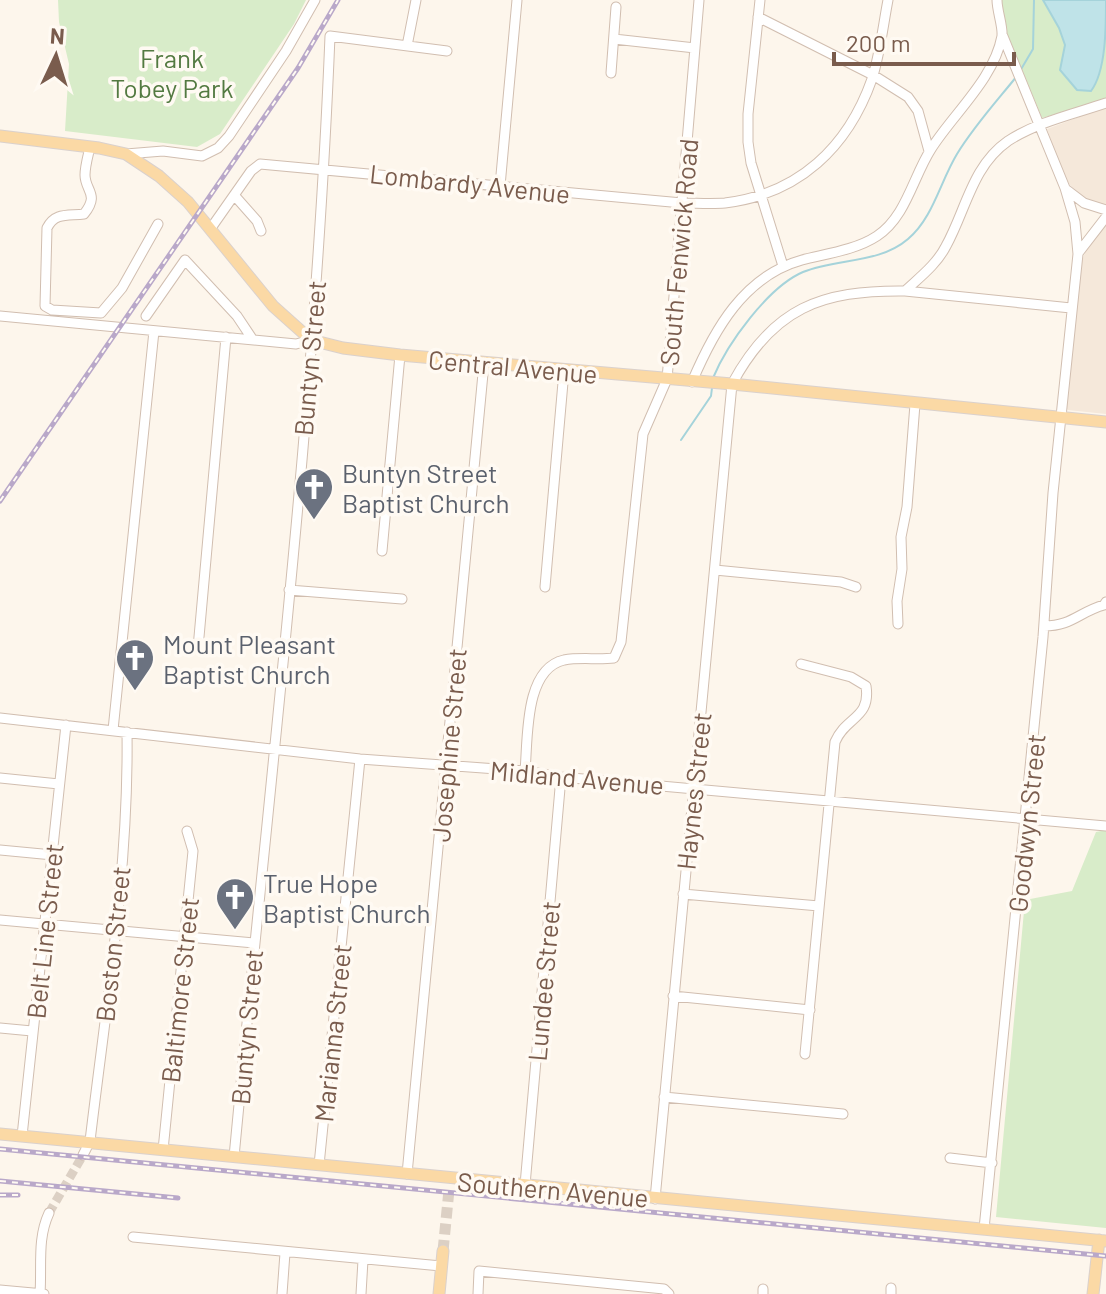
<svg xmlns="http://www.w3.org/2000/svg" width="1106" height="1294" viewBox="0 0 1106 1294" font-family="Barlow,sans-serif">
<style>
.residential{fill:#f5e8da}
.green{fill:#d8ecc9}
.water{fill:#bfe3e8;stroke:#a5d3da;stroke-width:2}
.lines{fill:none;stroke-linecap:round;stroke-linejoin:round}
.stream{stroke:#a5d3da;stroke-width:2}
.minor-tunnel{stroke:#dcd0c4;stroke-width:9;stroke-dasharray:9 4.5;stroke-linecap:butt}
.major-tunnel{stroke:#dcd0c4;stroke-width:11;stroke-dasharray:11 5.5;stroke-linecap:butt}
.minor-casing{stroke:#d1beb0;stroke-width:11}
.major-casing{stroke:#dad1cd;stroke-width:13}
.minor{stroke:#fff;stroke-width:9}
.major{stroke:#fbd9a5;stroke-width:11}
.rail-casing{stroke:#b9a8c9;stroke-width:5}
.rail{stroke:#fffaf3;stroke-width:2;stroke-dasharray:6;stroke-linecap:butt}
.labels{text-anchor:middle;dominant-baseline:central;stroke-width:7;stroke-linejoin:round;paint-order:stroke}
.park-label{font-size:26px;fill:#537a41;stroke:#fffaf3}
.street-label{font-size:26px;fill:#7a5c4d;stroke:#fffaf3}
.worship-label{font-size:26px;fill:#5b616d;stroke:#fffaf3;text-anchor:start}
</style>
<rect width="100%" height="100%" fill="#fdf6ec"/>
<path class="residential" d="M1106,107v100l-19,-7 -17,-15 -7,-11 -16,-45z
M1106,225v189l-38,-4 -3,-3 15,-141 8,-21z"/>
<path class="green" d="M58,0h248l-12,24 -74,110 -23,13 -132,-16 4,-67 -10,-42z
M1001,0h105v100l-64,18 -36,-87z
M1106,830v398l-110,-11 29,-317 47,-9 24,-59z"/>
<path class="water" d="M1043,0h63c0,28 0,71 -15,91l-14,-1 -17,-20 5,-25 -6,-17z"/>
<g class="lines">
<path class="stream" d="M1020,71l13,-22 1,-49
M713,378c14,-34 55,-91 90,-106 34,-14 76,-8 105,-33 25,-21 32,-57 49,-85 17,-28 39,-52 60,-78
M681,440l30,-44 1,-8"/>
<path class="minor-tunnel" d="M49,1213l34,-58"/>
<path class="major-tunnel" d="M443,1251l6,-61"/>
<g class="minor-casing">
<path id="minor" d="M760,0l-12,114v28l3,21 32,103
M758,17l115,58 35,22 10,14 11,40
M614,39l81,9
M407,46l9,-46
M611,73l5,-66
M90,147c-2,9 -5,19 -5,28 0,16 15,19 -1,39 -16,2 -29,-2 -37,14l-2,78 7,4 49,3 21,-25 36,-64
M126,154l37,-3 39,5 16,-8 11,-12 57,-85 29,-51
M500,186l17,-186
M1067,190l17,13 22,7
M234,195l23,26 4,10
M211,228l40,-57 9,-7 422,39c14,0 29,1 43,0 74,-9 123,-56 147,-124 8,-25 11,-53 16,-79
M1079,252l27,-35
M905,291l166,17
M0,316l296,28 15,-4
M146,316l39,-56 52,56 16,24
M692,382c22,-52 52,-106 110,-122 23,-6 54,-10 75,-24 29,-19 36,-59 54,-87 22,-35 63,-70 71,-113 1,-10 -5,-25 -5,-36
M382,551l18,-196
M715,570l126,12 15,5
M545,587l19,-216
M289,590l113,9
M898,624l-1,-23 5,-32 -1,-32 6,-30 8,-103
M1044,626c28,0 35,-14 60,-21l2,-3
M198,648l28,-311
M801,664l50,13 15,9c5,33 -20,30 -31,56l-30,312
M0,718l360,41 165,12 36,6 545,49
M113,730l41,-399
M525,771c3,-32 -1,-102 39,-111 16,-3 34,0 50,-2l7,-16 22,-208 24,-55 32,-379
M0,778l59,6
M0,850l53,5
M683,894l136,12
M0,920l254,23
M673,996l137,14
M0,1028l32,3
M664,1097l179,17
M22,1136l44,-411
M163,1150l30,-299 -6,-20
M83,1155l7,-14c16,-135 39,-273 37,-409
M234,1157c35,-373 81,-746 96,-1121l117,15
M950,1158l42,5
M319,1165l41,-406
M407,1174l77,-811
M525,1185l36,-408
M655,1199l77,-815c41,-76 89,-94 173,-93 15,-14 32,-27 41,-45 20,-36 26,-80 62,-105 29,-19 66,-27 98,-38
M984,1229l59,-592 10,-144 25,-239 -3,-32 -10,-34 -63,-154
M133,1237l308,29
M0,1290l44,4
M40,1294c2,-29 -3,-55 9,-81
M282,1294l3,-41
M361,1294l2,-34
M478,1294l1,-23 185,18 5,5
M763,1294v-5
M891,1294v-6"/>
</g>
<g class="major-casing">
<path id="major" d="M0,136l99,12 27,6 33,22 29,26 85,104 38,34 32,8 57,7 332,29 374,38
M0,1134l1106,107
M439,1294l4,-43
M1093,1294l6,-54"/>
</g>
<use href="#minor" class="minor"/>
<use href="#major" class="major"/>
<g class="rail-casing">
<path id="rail" d="M0,501l298,-433 40,-68
M0,1149l1106,107
M0,1181l178,17
M0,1195h18"/>
</g>
<use href="#rail" class="rail"/>
</g>
<defs>
<g id="church-pin" transform="scale(2)"><path d="M0 17L-7.5 6A9.5 9.5 0 1 1 7.5 6Z" fill="#6b7280" stroke="#fffaf3"/><path d="M-1.2-6h2.4v3.5h3.3v2.4h-3.3V6h-2.4V-.1h-3.3v-2.4h3.3Z" fill="#fff"/></g>
</defs>
<g fill-rule="evenodd">
<use href="#church-pin" x="314" y="487"/>
<use href="#church-pin" x="135" y="658"/>
<use href="#church-pin" x="235" y="897"/>
</g>
<g class="labels">
<g class="park-label">
<text x="172" y="57">Frank<tspan x="172" dy="30">Tobey Park</tspan></text>
</g>
<g class="street-label">
<text transform="translate(470 183) rotate(6)">Lombardy Avenue</text>
<text transform="translate(678 252) rotate(-85)">South Fenwick Road</text>
<text transform="translate(309 358) rotate(-85)">Buntyn Street</text>
<text transform="translate(513 366) rotate(5)">Central Avenue</text>
<text transform="translate(448 745) rotate(-85)">Josephine Street</text>
<text transform="translate(577 777) rotate(5)">Midland Avenue</text>
<text transform="translate(693 791) rotate(-84)">Haynes Street</text>
<text transform="translate(1026 823) rotate(-84)">Goodwyn Street</text>
<text transform="translate(44 931) rotate(-84)">Belt Line Street</text>
<text transform="translate(112 944) rotate(-84)">Boston Street</text>
<text transform="translate(543 981) rotate(-85)">Lundee Street</text>
<text transform="translate(179 990) rotate(-84)">Baltimore Street</text>
<text transform="translate(246 1027) rotate(-85)">Buntyn Street</text>
<text transform="translate(332 1033) rotate(-84)">Marianna Street</text>
<text transform="translate(553 1189) rotate(5)">Southern Avenue</text>
</g>
<g class="worship-label">
<text x="342" y="472">Buntyn Street<tspan x="342" dy="30">Baptist Church</tspan></text>
<text x="163" y="643">Mount Pleasant<tspan x="163" dy="30">Baptist Church</tspan></text>
<text x="263" y="882">True Hope<tspan x="263" dy="30">Baptist Church</tspan></text>
</g>
</g>
<g transform="translate(56 56) rotate(4)" stroke="#fffaf3" stroke-width="6" paint-order="stroke">
<path d="M0-6L14 30L0 20L-14 30Z" fill="#7a5c4d"/>
<text y="-12" font-size="22" font-weight="bold" text-anchor="middle" fill="#7a5c4d">N</text>
</g>
<path d="M834 52v12h180v-12" fill="none" stroke="#7a5c4d" stroke-width="4"/>
<text x="846" y="52" font-size="24" fill="#7a5c4d" stroke="#fffaf3" stroke-width="6" paint-order="stroke">200 m</text>
</svg>
